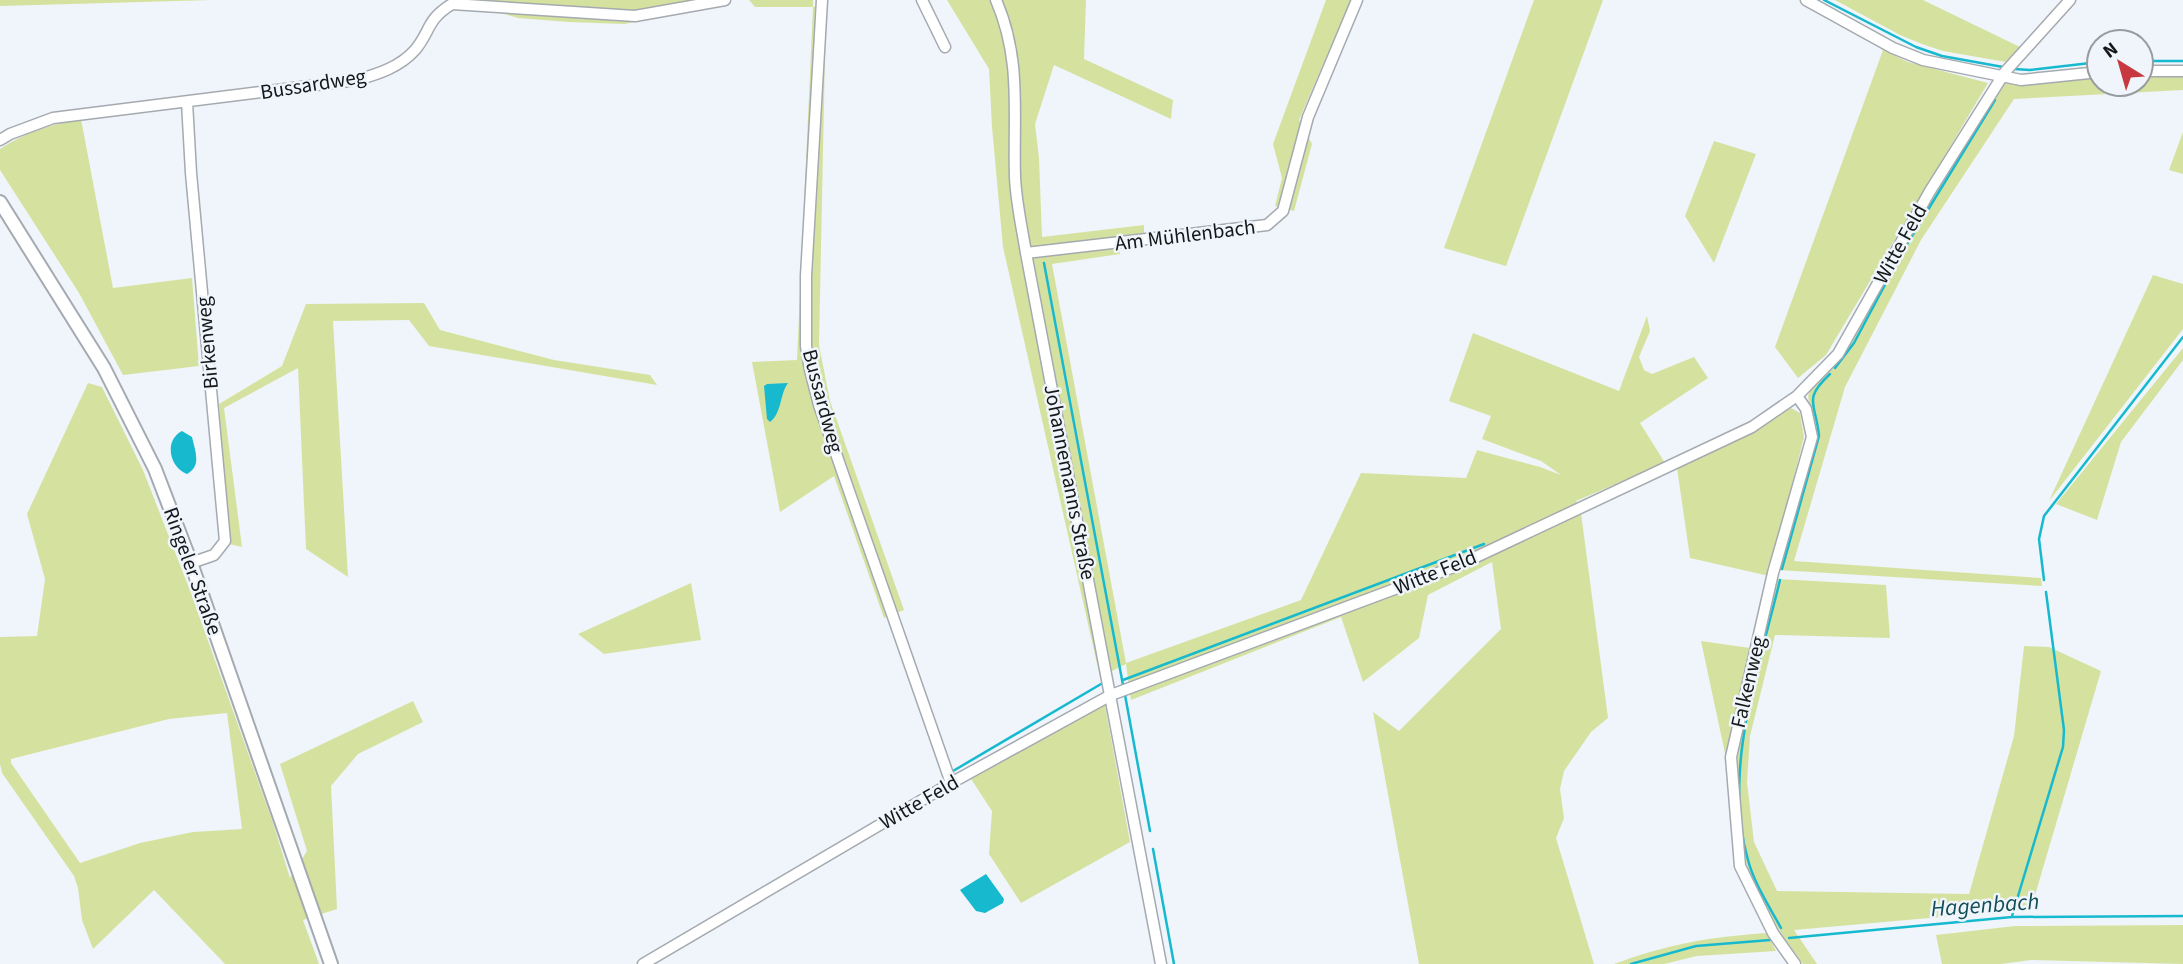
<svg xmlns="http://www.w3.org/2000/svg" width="2183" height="964" viewBox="0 0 2183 964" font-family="'Source Sans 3',sans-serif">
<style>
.green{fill:#d5e29f;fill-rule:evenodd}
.water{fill:#17b9cf}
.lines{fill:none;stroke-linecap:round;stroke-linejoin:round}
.stream{stroke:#17b9cf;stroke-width:2.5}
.minor-casing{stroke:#a4aaaf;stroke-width:13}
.tertiary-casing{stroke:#a4aaaf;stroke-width:16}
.minor{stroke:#fff;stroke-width:10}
.tertiary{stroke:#fff;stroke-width:12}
.labels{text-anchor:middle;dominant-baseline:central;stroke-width:5;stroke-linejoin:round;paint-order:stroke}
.street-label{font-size:21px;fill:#151719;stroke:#eff5fb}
.water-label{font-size:23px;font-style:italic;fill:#104d57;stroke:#eff5fb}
</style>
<rect width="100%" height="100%" fill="#eff5fb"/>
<path class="green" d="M0,0h212l-212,6z
M456,0h246l-10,2v9l-68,13 -56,-2 -50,-4z
M749,0h64v7l13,-1 -7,339 11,56 74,209 -20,8 -50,-142 -54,36 -28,-150 45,-2 16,-353h-58z
M947,0h139l-2,59 89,41 -2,19 -117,-54 -19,59 4,34 3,79 102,-12v9l-25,2 1,18 -68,10 74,399 175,-63 60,-127 105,5 11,-28 63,17 21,8 -20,-14 -59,-22 9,-23 -42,-15 24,-68 146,58 28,-75 3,15 -11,26 5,13 8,4 42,-17 14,21 -68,45 25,40 -89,38 5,12 27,205 -17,14 -27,39 -4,18 4,29 -8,20 38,126h-175l-46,-252 26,19 102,-102 -9,-67 -64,33 -9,43 -56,44 -22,-65 -210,83 -5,-36 -26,13 -97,-430 -11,-120 -3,-58z
M1326,0h25l-52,120 13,24 -18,67 -19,-5 7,-28 -9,-34z
M1534,0h69l-97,266 -62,-18z
M1835,0h88l97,47 -14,15 -63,-11 -21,-7 -22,-9z
M1883,50l25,12 80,21 -162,272 -28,23 -23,-31z
M2183,73v17l-169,9 -93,141 -76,147 -51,174 247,17 1,8 -264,-16 36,-133 -6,-41 4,-9 31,-32 91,-162 71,-110 94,-8v9h42v-10z
M81,119l32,169 79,-10 7,88 -76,9 -44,-82 -79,-123v-21c24,-16 52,-25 81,-30z
M2183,132v42l-14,-4z
M1714,141l42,13 -42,109 -29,-47z
M2153,275l30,9v45l-134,172z
M424,303l16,27 114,30 96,15 7,10 -228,-39 -20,-26 -76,1 15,256 -42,-28 -8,-181 -74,40 18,139 -13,-3 -10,-140 63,-38 24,-62z
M2183,348v12l-62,82 -24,78 -41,-16z
M88,383l14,4 41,83 48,123 82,230 17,55 17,-27 -27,-87 133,-63 10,21 -65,32 -27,32 6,123 -34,11 16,44h-94l-71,-74 -61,59 -11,-29 -4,-32 -4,-12 -72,-103 -2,-9v-127l37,-1 8,-57 -18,-65zM227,713l15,116 -49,3 -53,11 -60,20 -69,-100v-4l158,-40z
M1791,408l9,5 4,24 -35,139 -79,-18 -13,-90 77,-38z
M1777,579l109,6 4,53 -115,-3 -25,101 -3,46 7,60 23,49 192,3 45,-158 10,-90 25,1 52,24 -70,238 -237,21 23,34h-14c-23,-31 -46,-65 -57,-102 -28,-90 10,-196 31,-283z
M691,583l10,57 -97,14 -26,-20z
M1701,641l49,7 -24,110z
M1105,705l25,137 -109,61 -32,-49 3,-43 -21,-32z
M2183,925v39l-152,-4 -30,4h-59l-6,-29 79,-9z
M1767,933l9,18 -79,5 -33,8h-50c55,-20 94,-27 153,-31z"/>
<path class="water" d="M788,383c-8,10 -6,30 -18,39l-3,-3 -3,-33 3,-2z
M182,431l10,6c3,14 10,29 -5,37 -18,-7 -23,-34 -5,-43z
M986,874l18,25 -1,4 -18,10 -9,-2 -16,-21z"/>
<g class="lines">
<path class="stream" d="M1824,0l92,47 26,9 61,11
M2141,61h42
M2014,69l16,1 69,-8
M1044,263l79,422
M1835,368l19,-25 50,-94 91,-149
M1782,569l37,-133c-3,-33 -17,-36 11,-62
M1780,580c-21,88 -58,190 -32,280 6,23 21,46 33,68
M2044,580l-5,-41 5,-23 139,-179
M1123,680l361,-136
M1125,695l25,136
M953,771l148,-87
M1153,849l21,115
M2012,916l51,-169 1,-17 -18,-138
M1789,938l223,-21 171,-1
M1631,964l65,-18 74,-6"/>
<g class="minor-casing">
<path id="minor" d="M822,0l-16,276v70l4,24 9,35 132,378
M922,0l23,47
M996,0c26,60 17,114 19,177 1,25 7,51 11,76l135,711
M1806,0l87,48 30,12 98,20 78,-8
M2141,71h42
M187,102l4,71 34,368 -11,14 -23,8
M0,140l10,-6 43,-16 304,-38c21,-6 43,-13 58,-30 16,-19 11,-30 37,-46l183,12 90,-16
M1026,253l241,-28 16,-14 25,-94 49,-117
M643,964l308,-181 160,-88 348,-130 293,-138 45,-31 41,-42 92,-163 75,-119 65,-72
M1795,964l-22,-31 -33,-67 -9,-109 42,-184 39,-136 -6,-28 -9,-13"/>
</g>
<g class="tertiary-casing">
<path id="tertiary" d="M0,202l104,166 51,101 36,94 140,401"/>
</g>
<use href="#minor" class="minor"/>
<use href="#tertiary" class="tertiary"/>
</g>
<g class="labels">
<g class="street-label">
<text transform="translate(313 84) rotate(-9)">Bussardweg</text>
<text transform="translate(1185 235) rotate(-7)">Am Mühlenbach</text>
<text transform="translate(1900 244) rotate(-61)">Witte Feld</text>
<text transform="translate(207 343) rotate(-95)">Birkenweg</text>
<text transform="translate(823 401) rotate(75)">Bussardweg</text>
<text transform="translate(1070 482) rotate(79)">Johannemanns Straße</text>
<text transform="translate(193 571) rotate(70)">Ringeler Straße</text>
<text transform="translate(1435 572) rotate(-22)">Witte Feld</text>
<text transform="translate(1748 682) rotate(-77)">Falkenweg</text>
<text transform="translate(919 802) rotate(-30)">Witte Feld</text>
</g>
<g class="water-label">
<text transform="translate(1985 905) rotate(-4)">Hagenbach</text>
</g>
</g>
<g transform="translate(2120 63) rotate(323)"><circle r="33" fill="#eff5fb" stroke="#989ca1" stroke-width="2"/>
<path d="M0-5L12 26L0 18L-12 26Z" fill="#c83840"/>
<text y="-10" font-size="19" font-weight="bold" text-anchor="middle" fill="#151719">N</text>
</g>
</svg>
